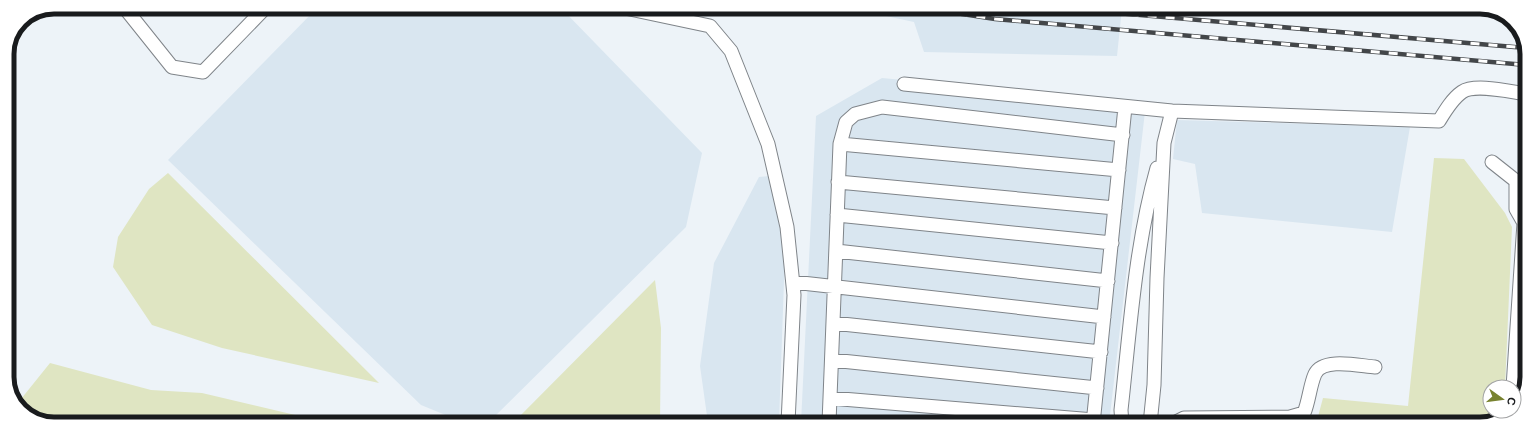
<svg xmlns="http://www.w3.org/2000/svg" width="1534" height="431" viewBox="0 0 1534 431" font-family="Barlow,sans-serif">
<style>
.built{fill:#d9e6f0}
.green{fill:#dfe5c2}
.lines{fill:none;stroke-linecap:round;stroke-linejoin:round}
.minor-casing{stroke:#7f8489;stroke-width:15}
.minor{stroke:#fff;stroke-width:13}
.rail-casing{stroke:#434649;stroke-width:4.5}
.rail{stroke:#fff;stroke-width:3;stroke-dasharray:9;stroke-linecap:butt}
.rim{fill:none;stroke:#191b1d;stroke-width:5}
</style>
<rect width="100%" height="100%" fill="#edf3f8"/>
<path class="built" d="M318,7l243,1 141,145 -16,74 -198,196h-12l-28,-7 -27,-11 -253,-245z
M848,8h274l-5,48 -193,-4 -10,-30z
M882,78l264,25 -37,321 -308,-1 15,-307z
M1177,120l233,7 -18,105 -190,-19 -7,-49 -22,-5z
M769,176l16,77 -6,170h-71l-8,-57 14,-103 45,-86z"/>
<path class="green" d="M1434,158l30,1 41,54 7,14 -7,160h-15v24h14v5l-24,8h-164l7,-26 85,8z
M168,173l211,210 -157,-35 -70,-23 -39,-58 5,-30 31,-48z
M655,280l6,48 -1,95h-147z
M50,363l101,27 51,3 127,30 -287,-1 -23,-14 -2,-4z"/>
<g class="lines">
<g class="minor-casing">
<path id="minor" d="M124,7l48,60 31,5 63,-65
M625,8l85,18 21,25 37,93 19,83 7,68 -6,128
M904,84l268,27 267,10c6,-10 13,-22 23,-29 13,-9 49,0 65,2
M840,144l279,26
M1492,162l24,19v28l8,14 -11,164
M838,182l277,26
M837,215l275,28
M836,251l272,30
M793,282l311,35
M833,323l268,29
M832,360l265,28
M830,398l264,22
M829,423l11,-279 6,-22 9,-8 27,-7 241,28
M1093,424l32,-317
M1122,424l-1,-14c9,-80 14,-164 36,-242
M1150,424l4,-39 3,-107 7,-135 8,-32
M1172,424l12,-6 106,-1 14,-4c5,-12 6,-28 11,-39 8,-17 45,-8 60,-7"/>
</g>
<use href="#minor" class="minor"/>
<g class="rail-casing">
<path id="rail" d="M923,8l72,11 532,46
M1058,8l468,40"/>
</g>
<use href="#rail" class="rail"/>
</g>
<path d="M0 0H1534V431H0ZM54 14H1480A40 40 0 0 1 1520 54V377A40 40 0 0 1 1480 417H54A40 40 0 0 1 14 377V54A40 40 0 0 1 54 14Z" fill="#fff" fill-rule="evenodd"/>
<path class="rim" d="M54 14H1480A40 40 0 0 1 1520 54V377A40 40 0 0 1 1480 417H54A40 40 0 0 1 14 377V54A40 40 0 0 1 54 14Z"/>
<g transform="translate(1502 399) rotate(104)"><circle r="19" fill="#ffffff" stroke="#a3a4a5"/>
<path d="M0-3L7 15L0 10L-7 15Z" fill="#78822f"/>
<text y="-6" font-size="11" font-weight="bold" text-anchor="middle" fill="#191b1d">С</text>
</g>
</svg>
